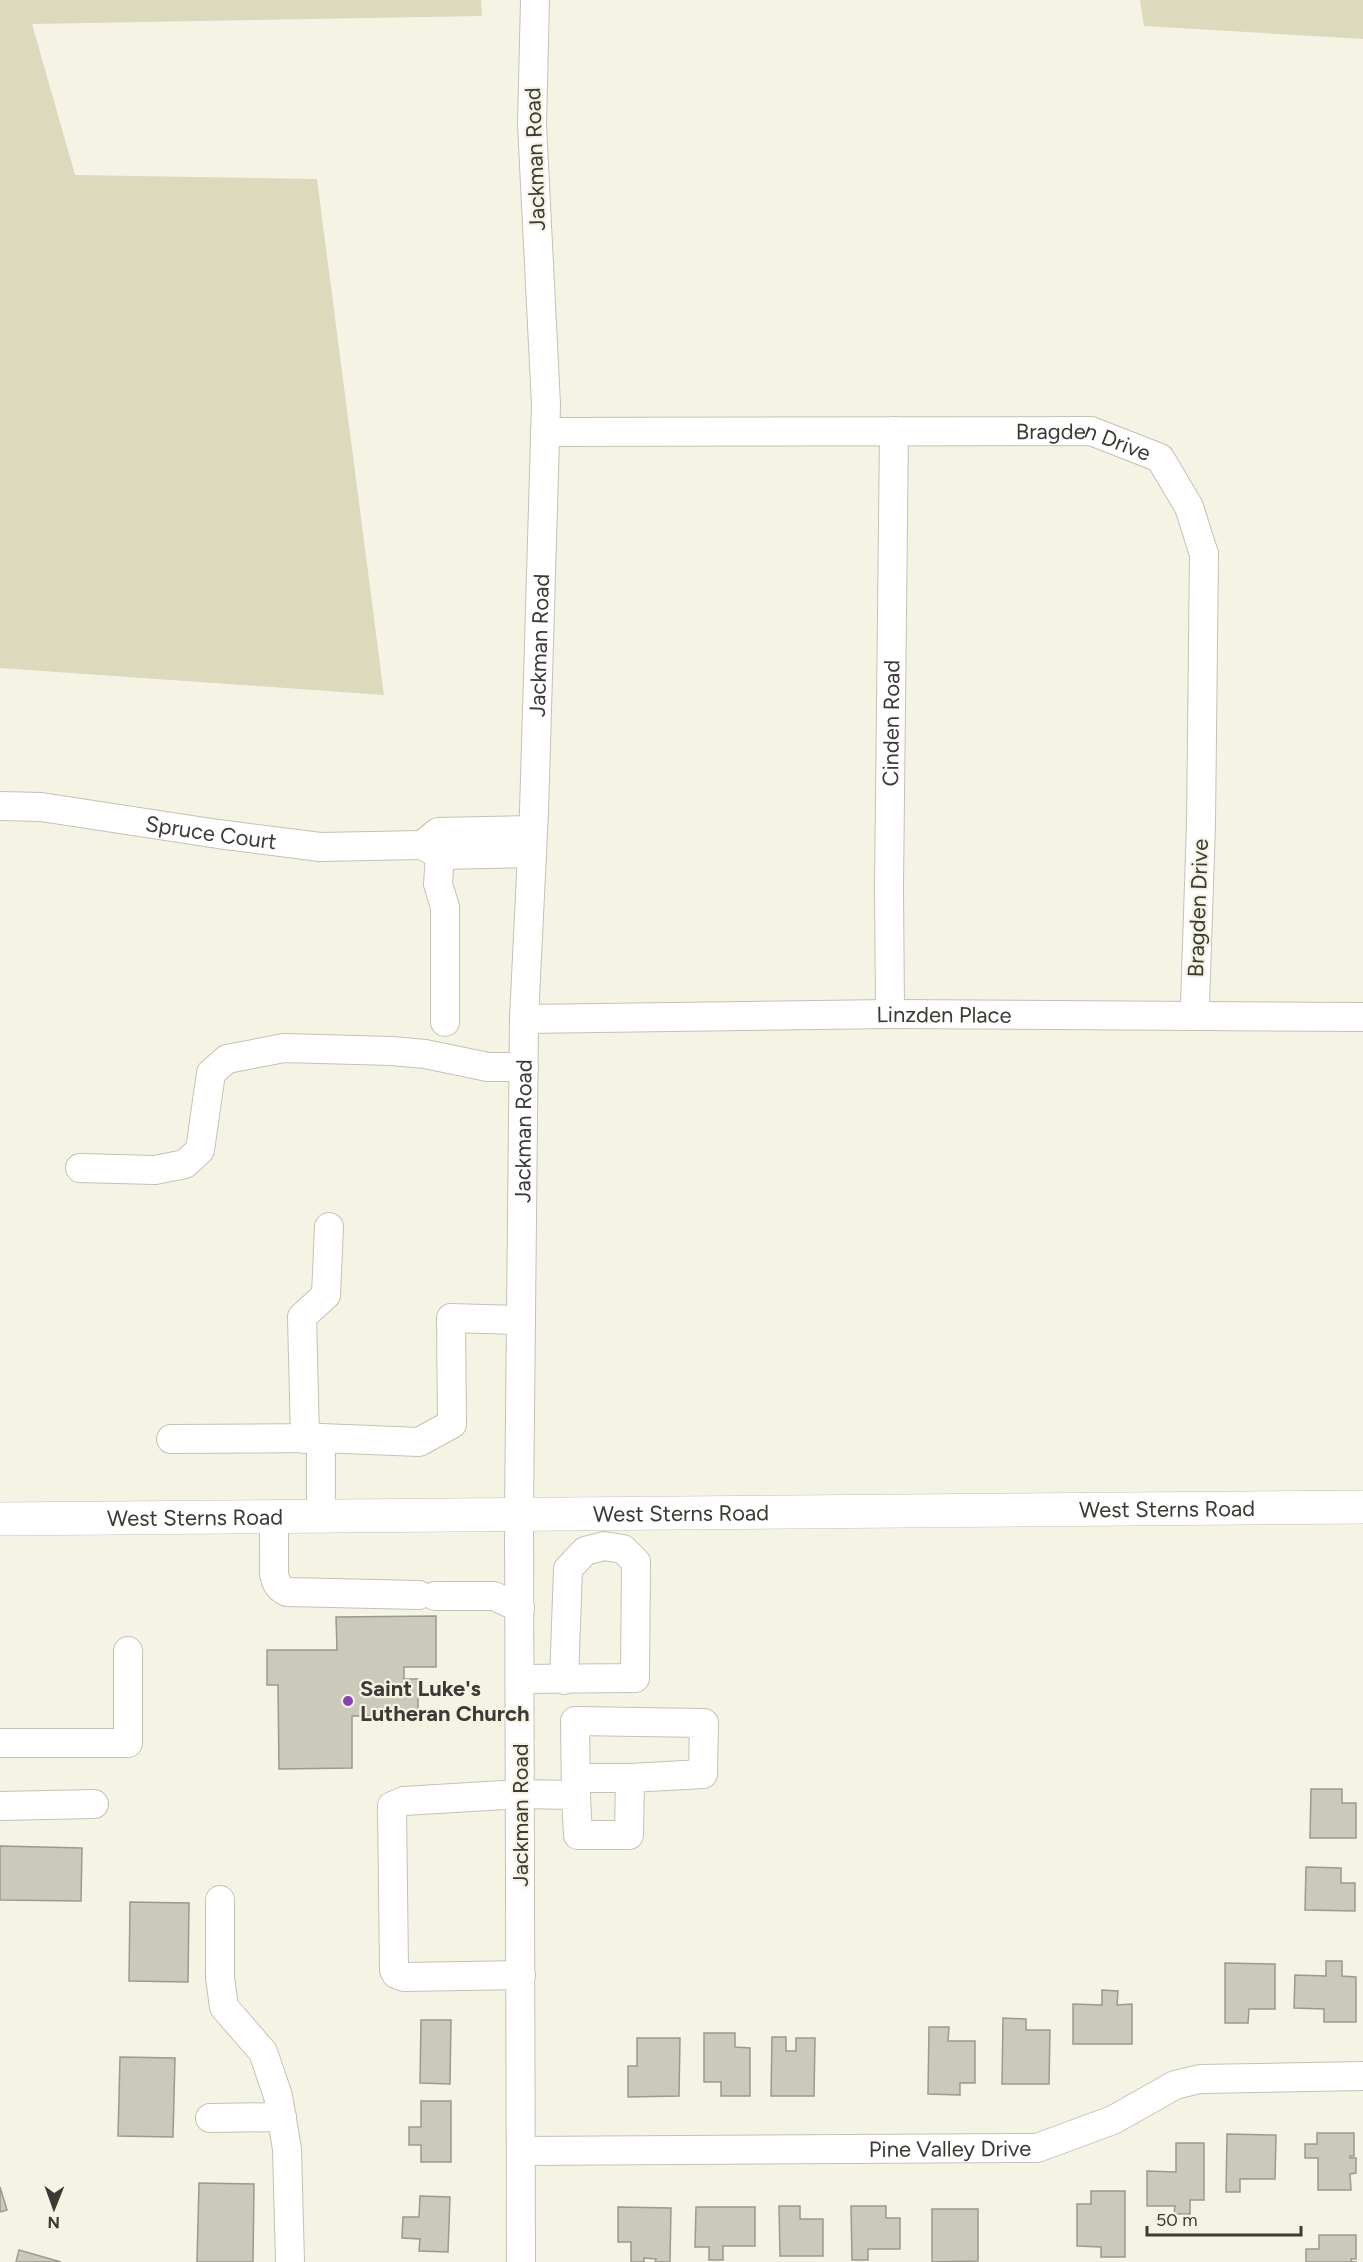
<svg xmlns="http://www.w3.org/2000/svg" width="1363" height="2262" viewBox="0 0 1363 2262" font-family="Figtree,sans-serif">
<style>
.green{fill:#dcd9bc}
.building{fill:#cbc9ba;stroke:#9c9a8b;stroke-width:1.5}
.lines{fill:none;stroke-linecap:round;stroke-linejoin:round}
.minor-casing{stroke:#c4c2b3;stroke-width:30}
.major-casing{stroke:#c4c2b3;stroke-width:34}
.minor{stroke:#fff;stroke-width:28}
.major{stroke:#fff;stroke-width:33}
.poi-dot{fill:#8b40b2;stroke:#f5f4e4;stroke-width:2}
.labels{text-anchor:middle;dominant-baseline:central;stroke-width:4.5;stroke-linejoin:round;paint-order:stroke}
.street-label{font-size:22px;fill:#3b3a34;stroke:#f5f4e4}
.poi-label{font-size:22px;font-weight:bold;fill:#3b3a34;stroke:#f5f4e4;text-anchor:start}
</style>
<rect width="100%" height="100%" fill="#f5f4e4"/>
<path class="green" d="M0,0h481l1,16 -450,8 43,151 242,4 67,516 -384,-27z
M1140,0h223v39l-219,-13z"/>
<path class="building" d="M436,1616v51h-32v12h14v37h-66v52l-73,1 -1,-84h-11v-35h70l-1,-33z
M1311,1789h31v14h14v35h-46z
M0,1846l82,2 -1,53 -81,-1z
M1306,1867l35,1v15h14v28l-50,-1z
M130,1902l59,1 -1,79 -59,-1z
M1326,1961h16v15l14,1v45h-32v-13l-30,-1 1,-33 31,1z
M1225,1963l50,1v45h-26l-1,14h-23z
M1102,1990l16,1 -1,14 15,-1v40h-59v-40l29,1z
M1003,2018l23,1v11h24l-1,54h-47z
M421,2020h30l-1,64 -30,-1z
M929,2027h20l-1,14h27v42h-15v12l-32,-1z
M704,2033h31v14l15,1v48h-29v-14h-17z
M772,2037h14v14h10v-13h19l-1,58h-43z
M637,2038h43l-1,58 -51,1v-31h9z
M120,2057l55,1 -2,79 -55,-1z
M421,2101h30v61h-30v-17h-12v-18h12z
M1317,2133h37v23h-4v2h6v15l-6,1 1,16h-33v-32h-13v-14h12z
M1227,2134l49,1 -1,44h-35v13h-14z
M1176,2143h28v57h-14v14h-16l1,-8h-28v-35l29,1z
M199,2183l55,1 -1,78h-56z
M0,2187l7,23 -7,2z
M1091,2191h34v66h-24v-10l-24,-1v-42h14z
M420,2196l30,1 -2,55 -29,-1 1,-12 -18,-1 1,-21h16z
M779,2206h21v13h23v37h-43z
M851,2206h35v12h14v31h-32v11h-16z
M618,2207l53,1 -1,54h-15l1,-3 -12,-1v4h-13v-20h-13z
M696,2207h59v39h-32v14h-14v-13h-14z
M932,2209h46v52l-46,1z
M1319,2235h37v24h-5l1,3h5h-51v-13h13z
M19,2250l42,12h-45z"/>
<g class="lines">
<g class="minor-casing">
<g id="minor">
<path id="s1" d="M545,432l546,-1 69,27 29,49 15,47 -3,270 -6,180 3,12"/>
<path id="s2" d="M0,806l41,1 177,27 102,13 102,-2 18,10 92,-2"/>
<path d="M422,845l16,-13 95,-2"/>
<path d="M440,855l-2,29 7,23v115"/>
<path id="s3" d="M890,1014l-1,-127 5,-456"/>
<path id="s4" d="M524,1019l366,-5 473,3"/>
<path d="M80,1168l75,2 30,-6 15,-14 11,-77 16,-14 57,-11 108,3 33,3 63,13h36"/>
<path d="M171,1439l150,-1"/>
<path d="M305,1439l-3,-122 24,-22 3,-68"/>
<path d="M321,1516v-78l98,4 33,-18 -1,-106 70,2"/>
<path d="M274,1517v57c2,9 4,14 13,18l132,3"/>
<path d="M435,1596h59l26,12"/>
<path d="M520,1679l115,-1 1,-116 -13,-13 -19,-3 -19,5 -17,18 -4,111"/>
<path d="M0,1743h128v-92"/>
<path d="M576,1778h54"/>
<path d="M0,1806l94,-2"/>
<path d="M220,1900v77l4,30 39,45 15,44 9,53 3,113"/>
<path d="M521,1975l-117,2 -8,-3 -2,-4 -2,-164 12,-5 116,-7 56,1 2,40h51l1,-57 73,-4 1,-51 -129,-2 1,74"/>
<path d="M210,2118l72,-1"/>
<path id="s5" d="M521,2151l516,-3 76,-28 62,-35 25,-6 163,-3"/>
<path id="s6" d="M521,2262l-2,-748 5,-495 10,-207 12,-407 -14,-281 3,-124"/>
</g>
</g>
<g class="major-casing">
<g id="major">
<path id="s7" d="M0,1519l1363,-12"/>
</g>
</g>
<use href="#minor" class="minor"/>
<use href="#major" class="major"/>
</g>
<circle class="poi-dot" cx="348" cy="1701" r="6"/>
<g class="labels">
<g class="street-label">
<text transform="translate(535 159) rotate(-92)">Jackman Road</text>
<text stroke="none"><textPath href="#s1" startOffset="540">Bragden Drive</textPath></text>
<text stroke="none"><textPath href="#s6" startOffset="1617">Jackman Road</textPath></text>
<text stroke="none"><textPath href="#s3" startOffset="291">Cinden Road</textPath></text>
<text stroke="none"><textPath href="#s2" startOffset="213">Spruce Court</textPath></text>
<text transform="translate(1198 908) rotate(-88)">Bragden Drive</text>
<text stroke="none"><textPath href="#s4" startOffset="420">Linzden Place</textPath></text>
<text stroke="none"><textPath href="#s6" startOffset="1131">Jackman Road</textPath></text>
<text stroke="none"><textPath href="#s7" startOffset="1167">West Sterns Road</textPath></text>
<text stroke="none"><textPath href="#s7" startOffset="681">West Sterns Road</textPath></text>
<text stroke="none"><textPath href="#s7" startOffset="195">West Sterns Road</textPath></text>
<text transform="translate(520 1815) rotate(-90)">Jackman Road</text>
<text stroke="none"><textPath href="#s5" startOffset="429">Pine Valley Drive</textPath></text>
</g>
<g class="poi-label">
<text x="360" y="1688">Saint Luke's<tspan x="360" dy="25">Lutheran Church</tspan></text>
</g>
</g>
<g transform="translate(54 2208) rotate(181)" stroke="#f5f4e4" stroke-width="4.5" paint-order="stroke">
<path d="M0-4.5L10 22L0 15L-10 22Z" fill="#3b3a34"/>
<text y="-9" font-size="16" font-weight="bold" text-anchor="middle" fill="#3b3a34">N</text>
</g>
<path d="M1147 2226v9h154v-9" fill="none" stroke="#3b3a34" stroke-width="3"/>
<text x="1156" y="2226" font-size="18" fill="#3b3a34" stroke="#f5f4e4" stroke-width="4.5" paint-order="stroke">50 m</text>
</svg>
